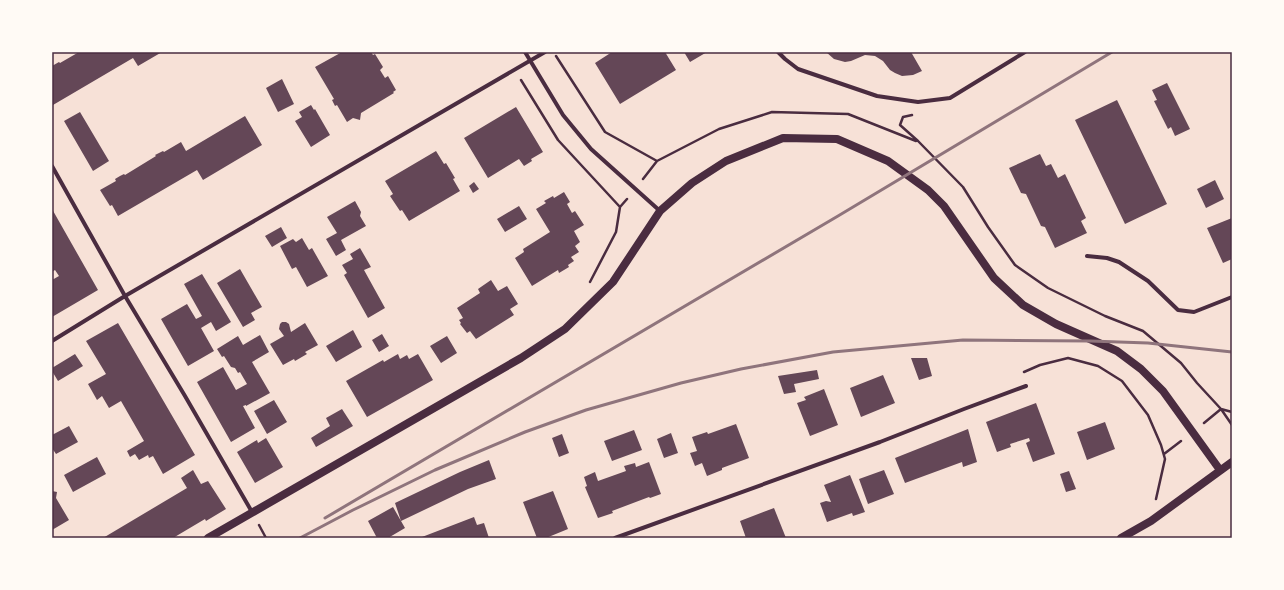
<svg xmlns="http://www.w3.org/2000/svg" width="1284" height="590" viewBox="0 0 1284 590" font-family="Roboto,sans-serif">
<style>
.building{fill:#644757}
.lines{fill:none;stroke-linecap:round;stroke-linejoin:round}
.path{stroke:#4a2c40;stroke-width:2.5}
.minor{stroke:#4a2c40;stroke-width:4}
.secondary{stroke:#4a2c40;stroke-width:8}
.rail{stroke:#8f747c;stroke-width:3}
.neatline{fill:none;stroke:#4a2c40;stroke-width:1.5}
</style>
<rect width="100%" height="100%" fill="#f7e1d7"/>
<path class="building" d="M79,52h83l-24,14 -5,-8 -80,47 -1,-39 7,-4 1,1z
M342,52h29l2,3 2,-1 8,13 -3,3 5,8 3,-2 8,14 -3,2 1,1 -33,20 -1,7 -7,-2 -6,4 -10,-17 -2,1 -3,-6 2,-1 -19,-32z
M612,52h53l11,18 -56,34 -25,-41z
M684,52h23l-17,10z
M826,52h85l11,19 -9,4 -11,1 -7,-3 -5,-3 -7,-9 -8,-5 -10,-1 -14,6 -6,1 -11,-3z
M282,79l12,25 -16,8 -12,-24z
M1167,83l23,46 -15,7 -4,-9 -3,2 -14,-28 3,-1 -5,-10z
M1117,100l50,104 -42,20 -50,-104z
M311,105l3,5 1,-1 15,26 -19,12 -16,-26 7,-4 -3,-5z
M516,107l27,45 -12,7 1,2 -8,5 -5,-7 -31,19 -24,-40z
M80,112l29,49 -16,10 -29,-50z
M245,116l17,29 -59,35 -6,-10 -79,46 -6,-11 -2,1 -10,-16 16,-9 -1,-2 5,-3 4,-2 1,1 31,-19 -1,-1 8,-4 1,1 17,-10 5,9z
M436,151l8,13 2,-1 9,15 -2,1 7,12 -51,30 -7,-11 -2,1 -10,-15 3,-2 -8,-13z
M1040,154l6,12 5,-2 7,14 7,-4 21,44 -5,3 6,12 -32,15 -10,-21 -4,-1 -15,-32 -5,-1 -12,-25z
M1215,180l9,19 -18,9 -9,-19z
M474,182l5,7 -6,4 -4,-7z
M564,192l6,10 -3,2 5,9 3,-2 9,14 -10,6 6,11 -5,4 4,6 -8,5 3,4 -6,4 1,2 -10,6 -1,-3 -26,16 -17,-28 9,-6 -1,-3 27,-17 -14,-23 10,-6 -2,-2 9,-5 1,2z
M355,201l6,11 -1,4 6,10 -25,14 5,10 -10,6 -10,-17 11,-6 -10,-16z
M519,206l8,13 -22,13 -8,-13z
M52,209l46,81 -46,27v-37l7,-4 -4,-6 -3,2z
M1232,218v41l-9,4 -16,-35z
M281,227l6,11 -15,9 -7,-11z
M302,238l7,12 3,-2 16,28 -21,11 -11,-20 -4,2 -12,-23 13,-7 3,3z
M360,248l11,19 -7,3 21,38 -17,10 -24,-43 3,-2 -5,-8 11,-6 -3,-5z
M240,269l22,38 -11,6 4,7 -12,7 -26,-44z
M202,274l29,48 -15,9 -5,-9 -10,6 13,23 -26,15 -27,-47 26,-15 9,15 6,-3 -18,-32z
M491,280l7,11 9,-5 11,18 -8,5 4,6 -38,24 -6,-8 -3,2 -7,-9 1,-1 -2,-3 4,-2 -6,-10 23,-15 -2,-4z
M282,322h4l3,2 2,8 14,-9 13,22 -13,7 2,2 -12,7 -1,-2 -11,6 -13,-21 14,-8 -5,-7 1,-5z
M118,323l77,132 -32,19 -10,-18 -4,2 -1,-3 -9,5 -4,-6 -5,3 -3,-6 17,-10 -23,-40 -12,7 -7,-12 -5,4 -9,-16 18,-10 -20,-33z
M353,330l9,17 -26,15 -10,-16z
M382,334l7,12 -10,6 -7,-12z
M260,335l9,17 -17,10 18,31 -24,13v-1l-3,1 12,22 -24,14 -34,-60 26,-15 13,23 11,-6 -7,-12 -2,1 -3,-5 -4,-1 -7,-11 -2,1 -5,-8 21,-13 5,9z
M447,336l10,17 -16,10 -11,-17z
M75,354l8,12 -25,15 -6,-10v-3z
M398,354l2,5 7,-4 2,4 9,-5 15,26 -66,37 -21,-36 37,-21 1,2z
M911,358h16l5,18 -13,4z
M817,370l2,9 -25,5 2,8 -12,2 -6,-18z
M883,375l12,28 -34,14 -11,-29z
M824,389l14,36 -28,11 -13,-33 9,-3 -2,-3z
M274,400l13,22 -20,12 -13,-23z
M1036,403l19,51 -22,8 -7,-19 4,-2 -1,-3 -19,6 1,3 -14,5 -11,-30z
M342,409l11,17 -37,21 -5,-9 19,-12 -4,-8z
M1105,422l10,27 -28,11 -10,-28z
M736,424l13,34 -27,10v2l-15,6 -5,-13 -7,3 -5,-13 7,-2 -5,-14 15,-5 1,2z
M69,426l9,16 -22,12 -4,-6v-13z
M968,429l9,33 -14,5 -1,-5 -57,21 -10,-25z
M634,430l8,20 -30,11 -8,-20z
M671,433l7,20 -14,5 -7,-19z
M562,434l7,19 -10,4 -7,-19z
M266,438l17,29 -28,16 -18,-31 20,-12 1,3z
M97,457l9,17 -33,18 -9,-17z
M489,460l7,19 -28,10 -67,32 4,7 -17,10h-11l-9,-17 25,-14 8,14 -6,-18 65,-31z
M649,462l12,32 -11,4 -1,-1 -37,14 1,2 -15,5 -13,-31 2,-1 -3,-9 11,-5 3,9 28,-10 -2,-5 11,-3 1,4z
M193,470l8,14 7,-3 18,28 -20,12 -1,-2 -32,19h-70l84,-50 -6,-10z
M884,470l10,24 -26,10 -9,-25z
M1069,471l7,18 -10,3 -6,-18z
M850,475l15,37 -12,4 -1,-3 -25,9 -7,-19 6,-2 5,1 -7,-17z
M52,491l5,1 -1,6 13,22 -17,10z
M553,491l15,38 -22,9h-9l-14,-36z
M774,508l12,30h-40l-6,-17z
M474,517l3,8 7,-2 5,15h-66l-1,-1z"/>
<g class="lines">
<path class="path" d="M556,56l49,76 52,29
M521,80l37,60 62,67
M912,115l-9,2 -3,8 18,16 45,46 25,40 27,38 33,23 57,28 38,15 38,32 16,20 24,26 11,16
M643,179l14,-18 62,-32 53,-17 76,2 68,27
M590,282l26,-50 4,-25 7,-8
M1024,372l16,-7 28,-7 30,8 24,15 26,34 13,30 4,14 -9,40
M1221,409l11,3
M1204,423l17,-14
M1164,454l17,-13
M259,525l7,13"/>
<path class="minor" d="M525,52l38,63 28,34 69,62
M778,52l7,7 13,10 79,27 41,6 32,-4 75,-46
M52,166l73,130 60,100 67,116
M1087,256l20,2 12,4 29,19 30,29 16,2 38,-15
M52,341l73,-45 420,-244
M615,538l265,-96 84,-33 62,-23"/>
<path class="secondary" d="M208,538l313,-180 44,-29 48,-47 47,-71 32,-28 34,-22 57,-23 54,1 51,22 40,29 16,16 50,72 29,27 33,19 61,27 24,18 22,22 57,79
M1121,538l30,-17 81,-59"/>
<path class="rail" d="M325,518l513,-302 274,-164
M300,538l53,-28 82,-40 90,-38 61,-22 95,-27 60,-14 92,-17 130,-12 127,1 58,2 84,9"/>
</g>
<rect width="1284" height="590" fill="none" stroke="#fffaf5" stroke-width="106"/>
<rect x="53" y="53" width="1178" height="484" class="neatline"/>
</svg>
